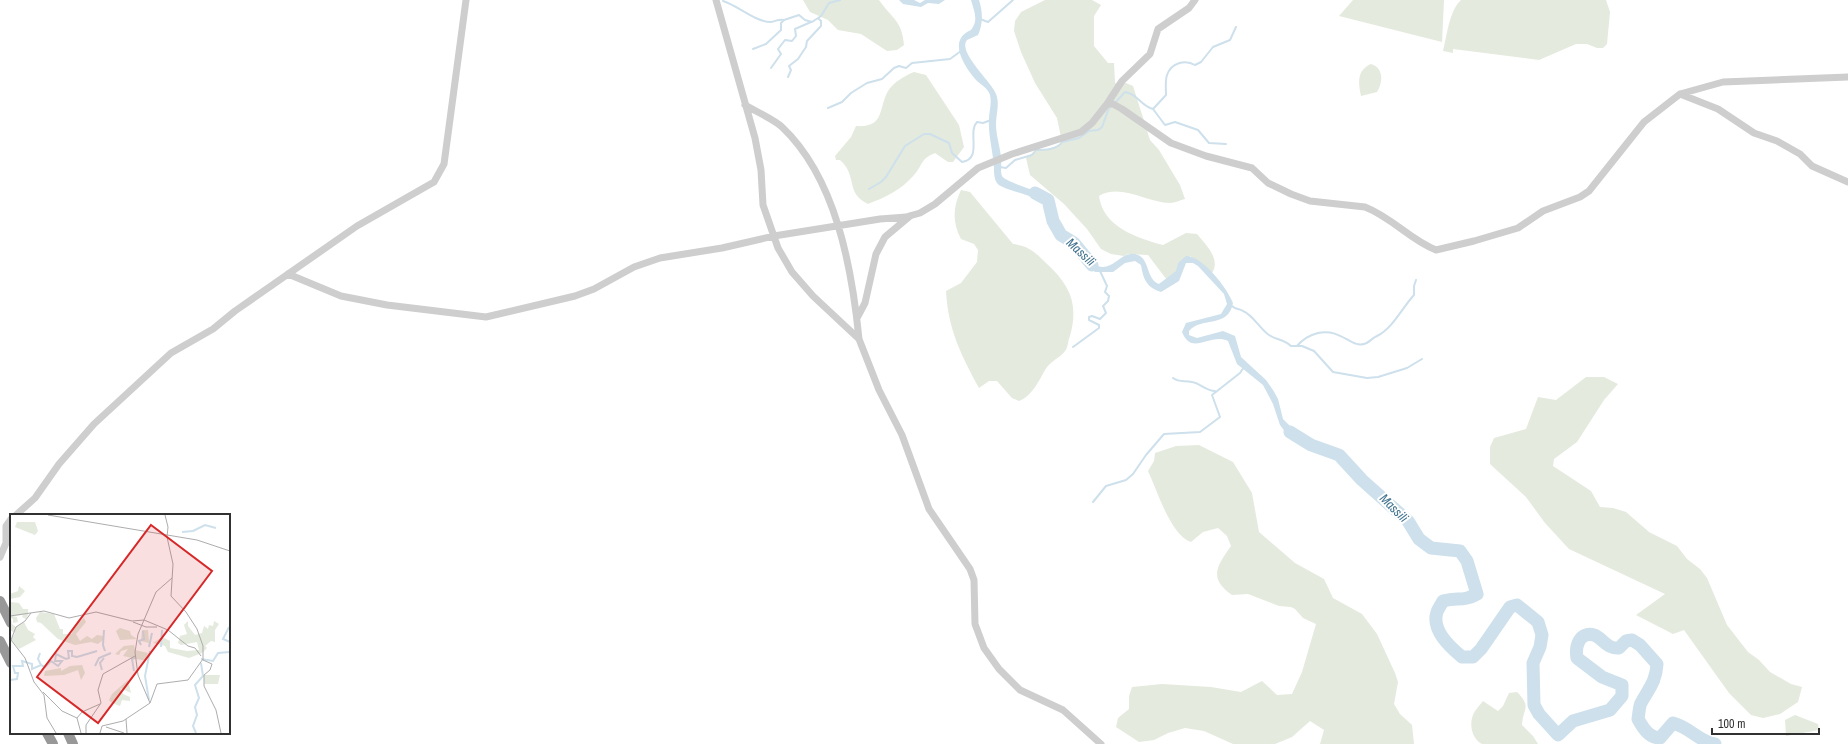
<svg xmlns="http://www.w3.org/2000/svg" width="1848" height="744" viewBox="0 0 1848 744" font-family="'Archivo Narrow',sans-serif">
<style>
.green{fill:#e4eadd}
.water{fill:#cde0eb}
.lines{fill:none;stroke-linecap:round;stroke-linejoin:round}
.stream{stroke:#cde0eb;stroke-width:2}
.river{stroke:#cde0eb;stroke-width:13}
.minor{stroke:#cecece;stroke-width:7}
.highway{stroke:#989898;stroke-width:10}
.labels{text-anchor:middle;dominant-baseline:central;stroke-width:4;stroke-linejoin:round;paint-order:stroke}
.water-label{font-size:13px;font-style:italic;fill:#42738f;stroke:#fff}
.inset-river{fill:none;stroke:#cde0eb;stroke-width:2}
.inset-road{fill:none;stroke:#adadad;stroke-width:1}
.view{fill:#d62828;fill-opacity:0.15;stroke:#d62828;stroke-width:2}
.inset-edge{fill:none;stroke:#313131;stroke-width:2}
</style>
<rect width="100%" height="100%" fill="#fff"/>
<path class="green" d="M803,0h76c13,19 23,20 25,45l-7,5 -10,1 -26,-17 -23,-4 -10,-10 -18,-8z
M1045,0h47l9,5 -7,11v30l14,17h6l1,20h11l7,3 17,54 9,10 21,35 5,14c-5,1 -10,4 -15,4 -23,0 -49,-20 -71,-7 4,31 38,42 64,49l23,-12 11,1c9,11 24,25 15,39l-22,-17 -12,7 -1,8 -10,9 -19,-25 -20,-1 -4,2 -13,-2 -10,-5 -14,-20 -23,-25 -34,-29 -4,-17 10,-8 12,-1 12,-4 2,-3 -5,-24 -22,-35 -14,-31 -7,-21 1,-10 6,-9z
M1353,0h91l-2,42 -103,-26z
M1461,0h145l4,12 -3,32 -4,4h-6l-10,-4h-11l-37,16 -86,-11v4l-10,-2c4,-15 6,-40 18,-51z
M1371,64c13,4 12,18 6,28l-16,4c-3,-14 -4,-26 10,-32z
M914,72l12,3 33,50 5,22 -11,15h-5l-13,-9c-15,6 -12,12 -21,22 -13,15 -28,22 -46,29 -23,-11 -10,-28 -28,-44h-4l-1,-4 16,-19 5,-11c29,2 22,-17 32,-35 6,-9 16,-15 26,-19z
M961,190l9,2 43,52c16,2 22,8 33,19 24,22 33,41 24,73 -2,4 -2,12 -5,15 -5,7 -15,10 -20,19 -6,11 -14,27 -26,31l-7,-3 -15,-17h-8l-10,7c-18,-33 -31,-59 -33,-97l15,-8 16,-21 1,-12 -4,-6 -13,-5c-9,-17 -8,-32 0,-49z
M1586,377h18l14,7 -14,16 -27,42 -23,17 -1,7 38,25 9,16 13,1 13,4 23,20 28,14 10,13 13,10 7,9 20,47 21,27 11,8 11,12 21,12 11,3 -4,15 -18,12 -17,4 -12,-3 -22,-22 -45,-63 -11,4 -37,-19 29,-21 -96,-45 -24,-26 -19,-26 -36,-33v-17l4,-9 32,-9 12,-32 18,3z
M1199,445l34,17 19,31 7,39 36,31 29,16 9,19 29,16 15,20 18,39 3,9 -4,22 6,10 12,11 2,19h-94l4,-14 -14,-9 -18,16 -17,7h-42l-29,-13 -19,-3 -17,5 -14,7 -15,2 -23,-15 2,-9 11,-9v-13l3,-9 30,-3 49,3 30,5 21,-11 15,14 15,-1 10,-22 14,-48 -13,-6 -8,-9 -4,-2 -12,-1 -31,-12 -16,1c-24,-17 -15,-29 -1,-49l-4,-10 -9,-8 -15,4 -12,10c-20,-6 -34,-52 -43,-71l6,-10 1,-8 21,-7z
M1517,692c15,15 6,16 5,33l11,11 5,8h-56c-10,-5 -13,-19 -9,-29 2,-5 7,-10 10,-14l15,10 5,-5 6,-13z
M1795,715l23,9 1,6 -33,6 -1,-16z"/>
<path class="water" d="M899,0h15l6,3 5,-3h20l-6,4 -11,-1 -7,4 -18,-3z
M971,0h8c4,12 4,24 -1,35l-11,5c-10,12 25,42 29,54 4,10 0,20 0,30 0,12 4,22 5,33 1,6 -1,14 1,19 3,6 39,16 47,20l2,5 -4,3c-11,-9 -46,-14 -50,-21 -3,-4 -3,-11 -3,-15 -1,-17 -6,-33 -5,-49 0,-8 3,-15 1,-24 -2,-7 -9,-10 -14,-15 -12,-14 -29,-40 -5,-50 8,-10 3,-19 0,-30z
M1079,251c8,3 11,12 19,15 15,6 25,-18 40,-11 12,5 8,24 21,29l17,-13 2,-8 8,-7c17,0 41,32 47,47 -5,26 -31,13 -44,28v4l8,3 26,-7 12,5 6,21 25,23 7,10 5,9 5,20 11,11 12,9 -3,6 -17,-12 -6,-8 -7,-21 -10,-19 -26,-21 -9,-23c-18,-9 -36,16 -46,-9l4,-9 35,-9 6,-10 -3,-10 -26,-28 -5,-3h-7l-7,18 -18,11c-14,-4 -18,-13 -20,-27l-6,-4 -10,2 -12,9h-18l-8,-7 -10,-12z"/>
<g class="lines">
<path class="stream" d="M723,1c14,4 32,21 48,21 5,-1 8,-3 13,-2
M980,19l8,3 25,-22
M753,49l13,-5 15,-14v-7l3,-3 15,-5 6,5 7,2 9,-6 8,-13 11,-3
M771,68l10,-14 -3,-5 7,-9 7,1 4,-5 -1,-7 16,-7
M788,77l3,-7 -2,-4 9,-7 8,-12 1,-6 14,-15v-5l-3,-3
M1115,103l10,-11c13,2 16,14 28,17l13,-14c0,-6 -1,-14 1,-20 4,-12 18,-16 28,-10l6,-3 12,-15 17,-7 6,-13
M828,108l14,-6 9,-9 16,-10 15,-4 12,-11 5,-2 7,2 6,-5 38,-4 11,-8
M1153,109l12,16 10,-3 23,8 11,13 17,1
M1000,167l6,1 9,-8 17,-5 4,-5c8,0 21,0 26,-8l17,-4 10,-7 9,-1 4,-3 7,-19 2,-2
M869,189l12,-7 5,-5 19,-31 19,-12h6l19,9 3,10 10,9c21,-3 5,-30 15,-40l6,1 8,-3
M1232,306c4,4 7,2 11,5 10,4 17,18 26,24 7,5 15,4 22,11h11l12,5 19,21 34,6 11,-1 29,-9 15,-9
M1297,346c5,-6 13,-11 21,-13 23,-5 33,15 46,11 5,-1 8,-6 13,-8 16,-8 25,-28 37,-41v-9l2,-6
M1073,347l26,-19v-3l-10,-5v-3l3,-1 8,3 6,-6 -3,-7 5,-5 1,-5 -4,-4 2,-6 -7,-15
M1173,378c7,5 11,2 19,4 8,1 14,9 23,9
M1093,502l13,-16 20,-6 7,-6 13,-19 18,-21 36,-2 20,-15 -8,-22 28,-22 4,-6"/>
<path class="river" d="M1035,193l13,7 5,21 8,14 13,8 18,22
M1290,432l21,13 28,10 23,25 46,41 11,18 12,9 29,3 7,10 10,33c-14,8 -19,3 -34,7 -2,4 -5,8 -6,11 -6,18 13,35 25,45h11l8,-8 29,-42 7,-2 21,17 4,13 -2,12 -7,16 1,42 5,9 19,21 15,-14 37,-11 12,-14v-11l-20,-8 -25,-19c-2,-11 2,-27 17,-23 9,3 12,14 25,13l7,-7 6,-1 8,5 17,19c-1,18 -8,24 -16,39 -2,4 -2,11 -3,16 5,9 11,19 22,19l13,-15c18,5 25,18 42,21"/>
<path class="minor" d="M716,0l39,138 6,32 2,35 15,43 14,24 21,24 46,43 20,51 23,45 27,74 41,60 4,11 1,44 9,24 15,21 21,21 43,20 38,34
M1680,94l38,15 36,24 23,8 23,13 12,12 36,16
M1107,104h6l9,5 49,34 35,13 46,12 16,15 23,11 19,7 55,6c28,11 45,33 71,43l38,-9 44,-13 25,-17 37,-14 9,-6 55,-69 36,-28 43,-12 125,-5
M745,105c10,6 30,15 37,22 54,51 70,141 77,212
M288,274l53,22 46,9 99,12 89,-21 19,-7 40,-22 26,-9 62,-10 52,-12 106,-17 26,-2 14,-4 15,-9 43,-36 34,-14 69,-22 11,-9 15,-19 15,-23 28,-27 8,-25 31,-21 6,-8
M857,318l8,-15 11,-49 9,-17 25,-21
M16,515l19,-17 24,-34 35,-40 77,-71 42,-24 22,-18 122,-85 77,-44 10,-18 22,-164
M0,557l6,-14v-17l5,-7"/>
<path class="highway" d="M0,601l11,22
M0,641l11,22
M47,733l6,11
M68,733l5,11"/>
</g>
<g class="labels">
<g class="water-label">
<text transform="translate(1081 252) rotate(43)">Massili</text>
<text transform="translate(1394 508) rotate(45)">Massili</text>
</g>
</g>
<g transform="translate(10 514)">
<rect width="220" height="220" fill="#fff"/>
<path d="M7,8h18l3,9 -3,4 -20,-8zM9,72l6,5 -5,6 -10,2v-5l8,-3zM0,88l9,1 4,6h5v6l-2,4 -4,-2 1,-2 -11,1 5,1 1,5 -5,1v-4l-2,-1 1,6 4,3 8,-5 4,8 7,4 -2,3 3,3 -17,9 -8,-9 4,-7 -5,-3zM30,98l14,2 6,15h3v5h9l1,-6 11,-10 2,4 -10,12 4,7 7,-5 5,3 5,-4 6,1v4l-5,4 -7,-2 -16,3 -17,-6 -17,-16 -4,-1 -1,-4zM178,107v5l7,9 7,-2 2,-7 4,3 1,-4 4,1 1,-5 5,3 -4,6v12l-4,-1 -6,5 2,2 -5,5 -13,5 -21,-6 -3,-6 -12,-3 9,-6 8,4v7l17,3 12,-1 -2,-8 -16,3 -3,-2 2,-7 7,-2 -3,-9zM110,114l10,3 1,4 6,4 -17,1 -4,-9zM132,116h6l1,13 -8,-2zM124,131l1,5 13,3 -2,8 -23,-5 5,-7 -7,2 -2,4 -4,-1 9,-8zM72,151l3,8 -4,7 -3,-10 -14,5 -20,1 1,-5 16,-3v3l9,-5zM194,161h16l-2,9h-14zM118,166l3,13 -11,-5 3,6 7,3v4l-8,-1 -2,6 -8,-3 -3,-3 3,-6z" fill="#e4eadd"/>
<path class="inset-river" d="M172,18l11,-1 12,-6 11,3M219,113l-6,12 7,3M94,116l-1,15 2,6M131,131l-2,-4 5,-2 -1,-8M139,133l3,-14M151,133l1,-17M30,139l-2,6 3,6M191,145l12,2 5,-8 12,-1M85,152l4,-8 12,-5M92,156l-2,-7 4,-5M124,157l-2,-12 3,-1M0,166l7,-1 1,-6h-3l-2,-7h10l-1,-5 10,3v5l9,-4 4,2 6,-6 7,5 4,-5h-7l1,-7 10,5 3,-1 -1,-7h4v5l5,1 20,-6M139,186l-4,-24 5,-25M186,219l-3,-7 4,-11 -2,-8 4,-9 -4,-13 8,-9 -2,-13"/>
<path class="inset-road" d="M38,1l149,25 33,11M155,1l3,12 -1,10 6,27 -2,32 15,16 11,17 6,17v14l9,4 -2,6 -6,5v11l12,24 5,23M21,99l-6,8 -9,6 -5,13 14,18 9,24 10,13 3,23 9,15M0,102l34,-5 25,7 27,-6 36,9 12,-1 24,10 20,16 7,2 6,8M123,108l13,5h11M33,178l19,19 15,7 4,15M140,189l-12,-28 -3,-23 3,-18 18,-42 16,-14M67,204l5,-6 18,-8M116,205l1,14M96,213l18,6M76,219v-8l15,-22 -3,-13 5,-16 32,-18M90,219l2,-7 21,-5 27,-18 7,-19 31,-4 15,-21"/>
<path class="view" d="M141,11l61,46 -114,152 -61,-46z"/>
<rect width="220" height="220" class="inset-edge"/>
</g>
<path d="M1712 728v6h107v-6" fill="none" stroke="#313131" stroke-width="2"/>
<text x="1718" y="728" font-size="12" fill="#313131" stroke="#ffffff" stroke-width="3" paint-order="stroke">100 m</text>
</svg>
